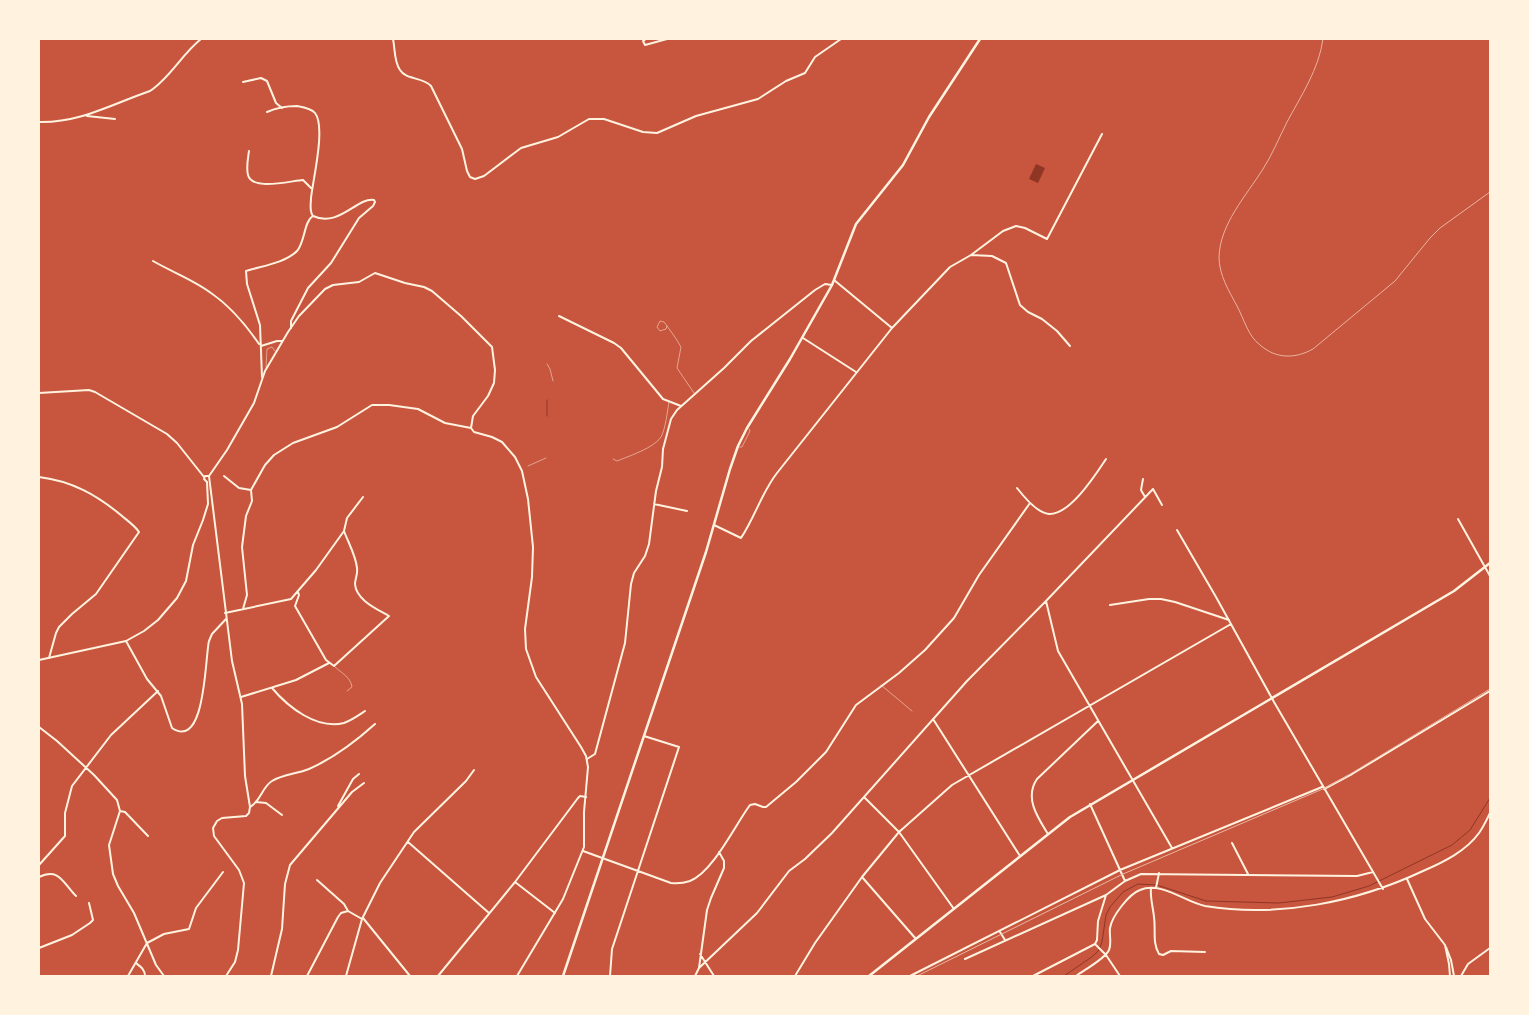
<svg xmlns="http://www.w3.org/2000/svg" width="1529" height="1015" viewBox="0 0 1529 1015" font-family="Poppins,sans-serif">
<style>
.water{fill:#8f3625}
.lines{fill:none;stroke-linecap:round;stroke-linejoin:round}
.stream{stroke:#8f3625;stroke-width:1}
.service{stroke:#fff3e0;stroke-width:0.5}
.minor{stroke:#fff3e0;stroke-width:2}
.tertiary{stroke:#fff3e0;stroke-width:2}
.secondary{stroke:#fff3e0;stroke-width:2.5}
.tram{stroke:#e9b49f;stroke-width:1}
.rail{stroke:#e9b49f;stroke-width:1}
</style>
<rect width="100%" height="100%" fill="#c8553d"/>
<path class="water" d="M1036,164l9,4 -7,15 -9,-4z"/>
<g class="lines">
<path class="stream" d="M547,416v-16
M1064,976l29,-20 6,-6 3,-8 4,-27 4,-8 13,-15 15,-8 19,1 49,16 73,2 53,-6 37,-11 83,-41 18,-15 20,-32"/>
<path class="service" d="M667,326l-1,3 -6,2 -3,-4 3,-6 4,1c6,8 12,16 17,25l-4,21 17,25
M547,364l3,5 3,12
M266,367l1,-18 5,-2 3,4
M739,447h3l8,-16 -1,-2
M613,459l4,2c12,-5 37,-13 44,-24 5,-10 6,-24 8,-35
M528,466l18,-8
M335,667c7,6 16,11 17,20l-5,4
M881,685l31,26"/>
<path class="minor" d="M393,39c2,9 1,23 7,31 6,10 23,7 31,16l31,63 5,22 3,6 5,2 9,-3 37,-28 37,-11 31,-18h15l39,13 14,1 39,-17 62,-17 28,-18 19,-8 10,-16 26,-18
M646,39l-3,2 2,4 22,-6
M243,82l18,-4 6,3 9,22 6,5
M267,112c9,-4 20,-6 30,-6 6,1 14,2 18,7 11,14 -2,66 -4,85 0,6 -2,13 2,18 26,12 44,-19 61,-16l1,2 -2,4 -14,12 -28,45 -23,25 -17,33v7
M87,116l28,3
M39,122c41,1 73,-18 111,-31 20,-13 32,-37 51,-52
M249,151c-1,7 -3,17 -1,24 4,16 42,6 55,5l8,8
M971,255l21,1 14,7 14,42 8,7 14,7 15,12 13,15
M153,261c19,11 41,19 58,32 19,13 35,32 48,51
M834,280l58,48
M559,316l55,27 7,5 42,51 18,7
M803,338l53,34
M261,346l16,-5h5
M262,377l-2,-52 -13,-41 -1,-13c16,-5 39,-8 51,-20 8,-9 7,-30 16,-35
M39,393l50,-3 6,2 72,42 10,9 27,34
M224,476l15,12 12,2
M39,477c33,4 58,18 83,39 6,5 13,10 17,16l-43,62 -24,20 -13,13 -3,6 -7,25
M1143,479l-2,11 4,7
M1017,488c7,9 20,25 32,26 21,1 47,-40 57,-55
M654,504l33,7
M1458,519l32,57
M714,525l27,13c14,-21 21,-46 36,-65l115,-145 58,-61 21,-12 32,-24 13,-5 9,2 22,11 55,-105
M1177,530l39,67 58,105 109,187
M344,531l3,-13 16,-21
M1046,601l12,50 114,197
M1110,605l39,-6h12l14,3 54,18
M243,609l4,-14 -5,-48 4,-31 6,-15 -1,-11 14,-25 9,-10 19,-12 44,-16 35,-22h17l29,4 27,14 26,5
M225,613l66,-14 25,-29 28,-39c4,11 12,25 13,37 1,6 -2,11 -2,16 1,16 22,25 34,32l-55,50 -8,-6 -31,-54 4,-11 -1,-3
M126,641l21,38 14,17 11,32c34,23 33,-72 37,-87l3,-7 14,-15
M272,688c16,19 45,42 72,35 8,-3 15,-8 21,-12
M241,697l55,-17 33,-17
M933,719l87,137
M39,727l18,14 37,34 23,25 3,11 -11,34 4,29 5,12 16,27 22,52 8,11
M587,759l8,-5 30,-111 6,-59 3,-11 11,-17 4,-12 7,-53 6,-24 1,-18 8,-30 6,-9 47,-42 27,-27 64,-51 10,-6 7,1
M1324,789l28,-15 138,-83
M864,797l35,35 55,77
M256,802l10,1 16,12
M1090,804l35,77
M338,806l15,-27 6,-5
M250,807c11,-6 12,-20 22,-26 11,-7 25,-7 37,-12 25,-11 46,-27 66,-45
M120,811l5,1 23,24
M1048,834c-10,-16 -24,-36 -11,-55l61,-58
M408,842l81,71
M1232,843l16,31
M583,851l88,32c7,1 13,0 19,-2 23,-9 45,-56 60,-76l5,-1 8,3h3l30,-25 30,-30 30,-47 43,-32 26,-23 29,-32 25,-43 51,-72
M39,865l26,-29v-23l7,-27 39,-51 47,-44
M39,877c20,-10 24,6 37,19
M862,877l54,62
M1407,879l18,40 20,26 4,19 1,12
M317,880l27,24 4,7 14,8
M515,882l40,31
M1151,888c-1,10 2,19 3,29 2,13 -2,25 5,37l4,1 8,-4 34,1
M1156,888l3,-15
M363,918l47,58
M1000,932l5,8
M1095,944l2,-4 1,-19 8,-26
M1096,945l10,10 14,21
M1446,947l5,13 3,16
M39,948l33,-13 18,-12 3,-3 -4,-17
M700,954l14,22
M965,959l141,-64 19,-14 16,-7 216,2 16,-4
M136,963c5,4 9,7 9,13
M699,968l58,-55 32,-42 16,-12 27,-26 135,-152 79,-80 107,-112 9,16
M128,976l19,-33 17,-9 25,-5 7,-21 27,-36
M271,976l11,-47 3,-45 5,-19 62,-73 12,-9
M307,976l31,-59 3,-4 7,-2
M346,976l16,-57 18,-36 34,-51 52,-51 8,-11
M438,976l77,-94 63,-84 2,-2 6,1
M610,976l2,-27 8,-24 59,-178 -35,-11
M695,976l4,-8 8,-58 4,-12 13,-30v-7l-5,-9
M795,976l20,-33 47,-66 37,-45 53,-47 279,-161
M910,976l210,-106 202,-83
M1033,976l62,-32
M1076,976c8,-6 29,-17 33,-26 3,-7 0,-15 1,-22 2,-12 19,-34 30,-38 21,-9 45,12 65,16 74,12 152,-4 218,-35 21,-9 43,-20 56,-38 5,-7 8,-14 11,-20
M1461,976l7,-12 22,-16"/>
<path class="tertiary" d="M209,476l18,-26 27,-47 11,-32 23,-39 11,-16 26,-27 8,-4 26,-3 16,-9 30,10 19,4 8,4 29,25 31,31 3,23 -1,13 -6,13 -15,20 -2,12 3,4 18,5 10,5 13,15 7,14 6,28 5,48 -1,30 -7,52 1,20 10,28 45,70 5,9 2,11 -4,45v35l-21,52 -46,77
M209,476l23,185 10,43 3,72 5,31 -1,6 -3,3 -24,2 -5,3 -4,7 1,8 25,34 5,13 -6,67 -3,12 -9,14
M39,660l87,-19 18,-10 14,-11 19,-22 9,-17 7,-36 10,-25 5,-16 -1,-22 -3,-3 1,-3h4"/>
<path class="secondary" d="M563,976l143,-424 24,-83 8,-23 9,-18 43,-69 42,-74 24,-61 47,-59 26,-48 51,-78
M869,976l201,-159 384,-226 36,-28"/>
<path class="tram" d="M917,976l206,-102 202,-86 22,-12 143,-87"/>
<path class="rail" d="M1323,39c-4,30 -22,57 -36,83 -8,16 -15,33 -24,47 -17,27 -43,55 -44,88 0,18 10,34 18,49 7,13 11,30 23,39 16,14 35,14 53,4l82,-68 35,-43 10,-10 50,-36"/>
</g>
<rect width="1529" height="1015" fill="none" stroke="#fff3e0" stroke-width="80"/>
</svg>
